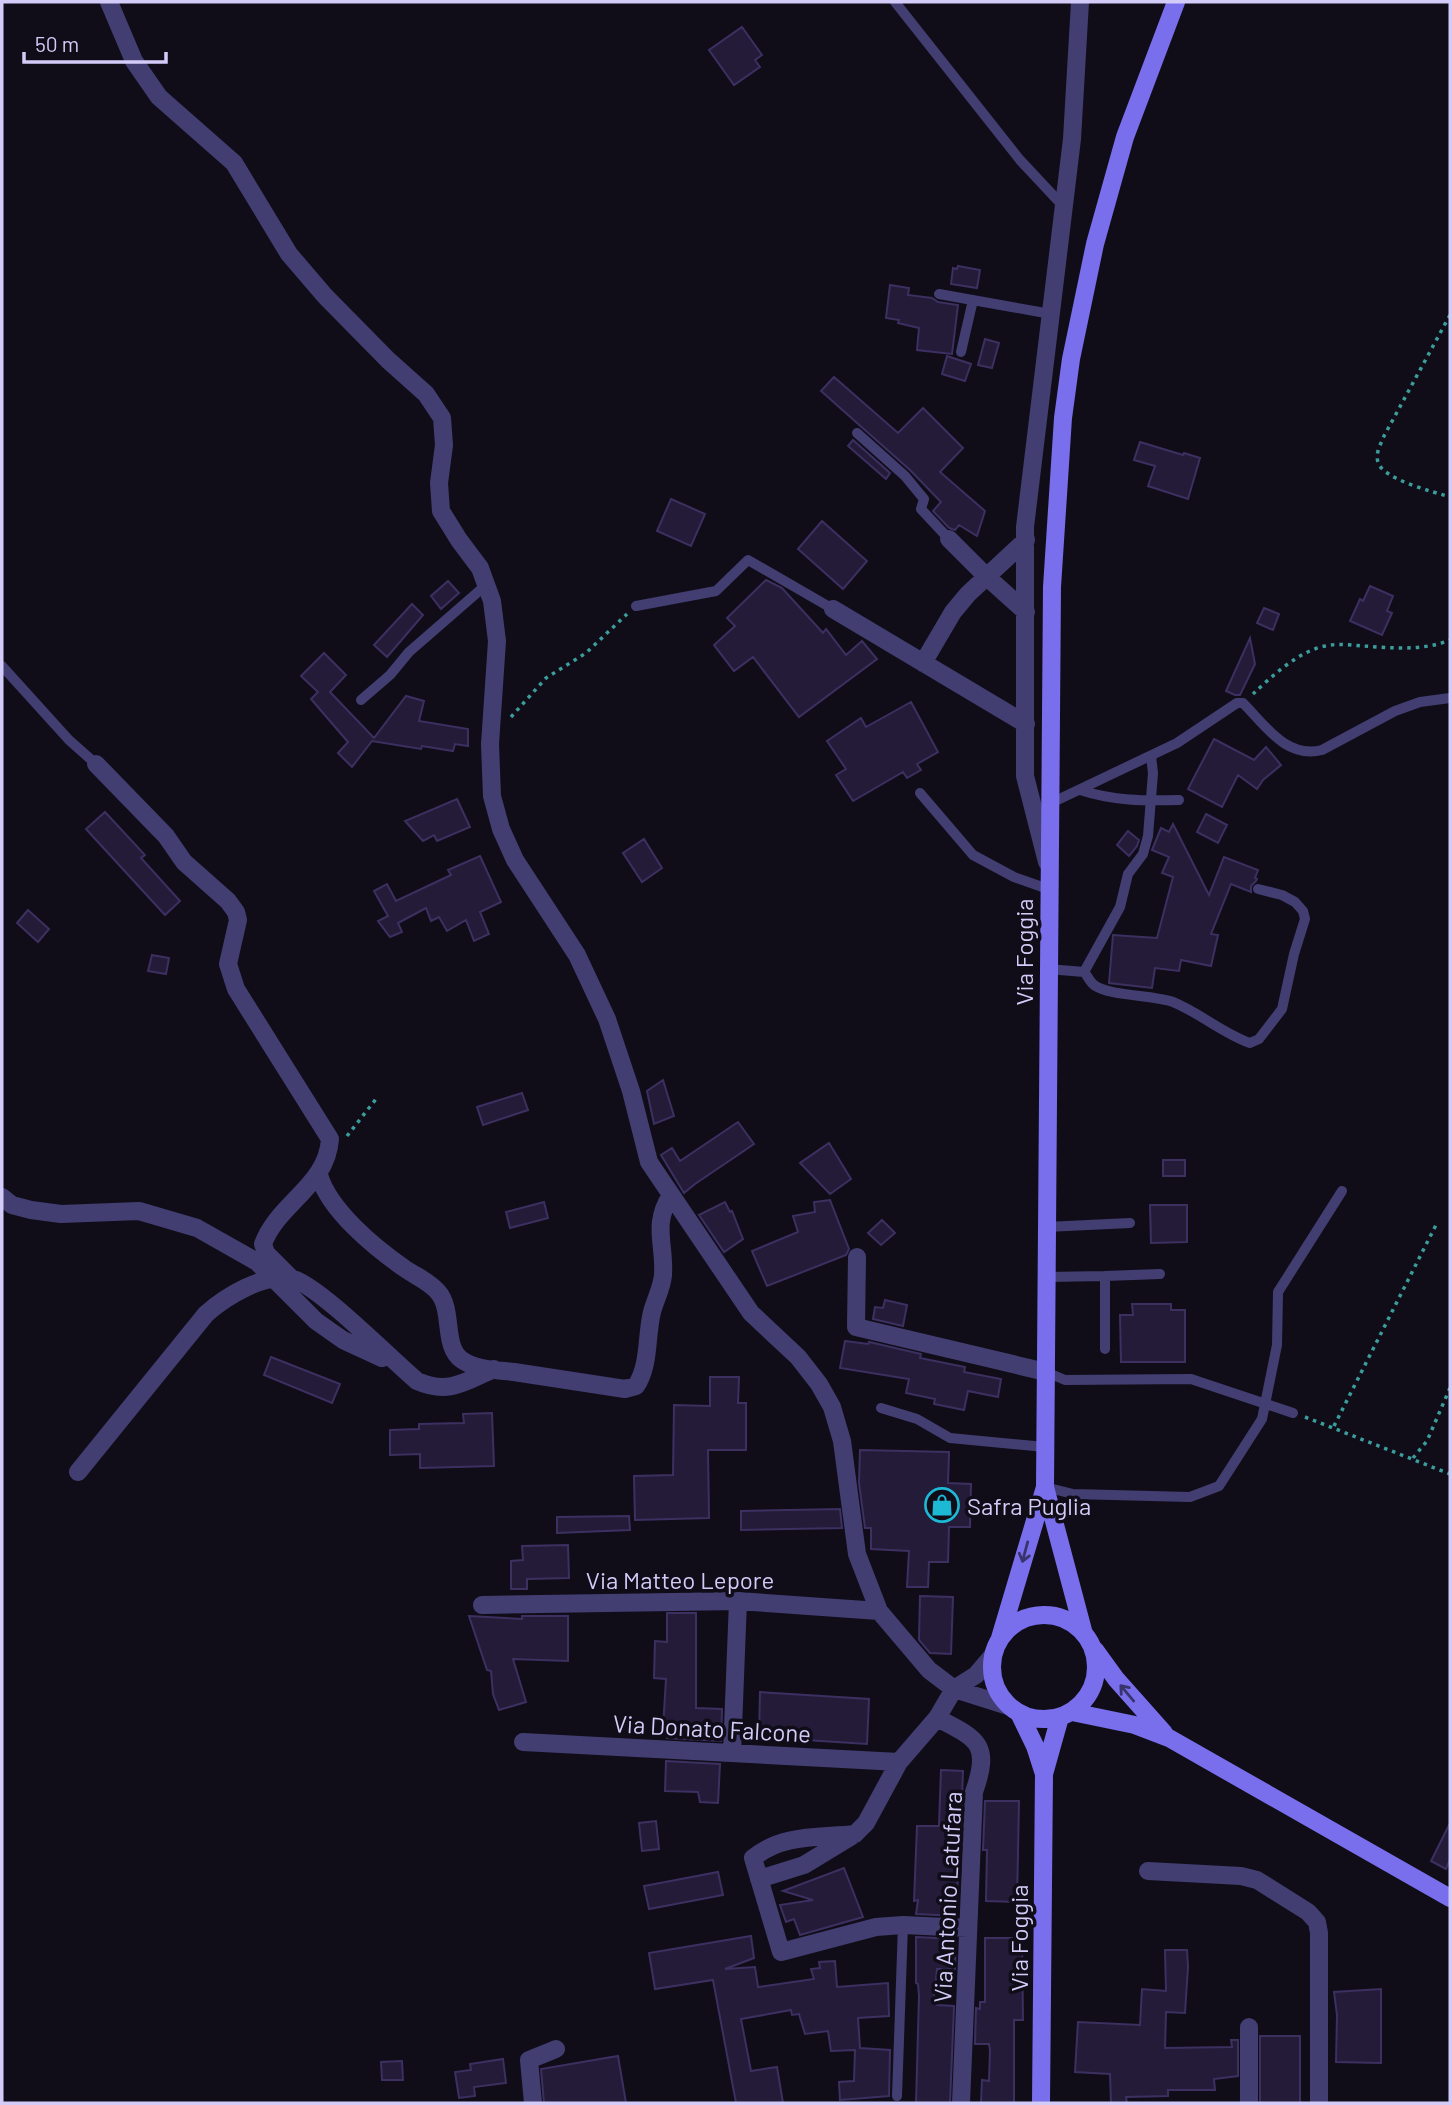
<svg xmlns="http://www.w3.org/2000/svg" width="1452" height="2105" viewBox="0 0 1452 2105" font-family="Barlow,sans-serif">
<style>
.building{fill:#231b38;stroke:#3c3061;stroke-width:2}
.lines{fill:none;stroke-linecap:round;stroke-linejoin:round}
.path{stroke:#3b9d9c;stroke-width:3.5;stroke-dasharray:3.5 5;stroke-linecap:butt}
.lane{stroke:#423e72;stroke-width:10}
.street{stroke:#423e72;stroke-width:18}
.secondary{stroke:#796fec;stroke-width:18}
.oneway{stroke:#3a346d}
.labels{text-anchor:middle;dominant-baseline:central;stroke-width:7;stroke-linejoin:round;paint-order:stroke}
.street-label{font-size:24px;fill:#d3ccf8;stroke:#100d19}
.poi-label{font-size:24px;fill:#d3ccf8;stroke:#100d19;text-anchor:start}
</style>
<rect width="100%" height="100%" fill="#100d19"/>
<path class="building" d="M742,27l20,28 -7,5 5,7 -26,18 -25,-35z
M958,266l22,4 -3,18 -26,-4 2,-16 4,1z
M890,285l19,3 -1,7 24,3 6,4 20,3 -6,49 -35,-4 2,-22 -21,-5 1,-3 -13,-2z
M985,339l14,4 -7,25 -14,-3z
M947,356l24,8 -6,17 -23,-7z
M834,377l64,56 25,-25 40,40 -23,24 45,39 -8,25 -18,-11 -4,5 -6,-2 -16,-17 8,-9 -31,-32 -89,-79z
M853,440l37,33 -4,6 -38,-33z
M1140,442l43,13 1,-2 16,5 -12,41 -40,-13 7,-20 -21,-6z
M671,499l34,15 -14,32 -34,-15z
M822,521l45,40 -24,28 -45,-40z
M766,580l16,8 41,45 3,-4 20,26 16,-14 15,18 -78,58 -46,-60 -19,14 -20,-26 21,-19 -8,-8z
M448,581l11,12 -18,16 -10,-13z
M1370,586l23,10 -6,15 5,2 -10,22 -32,-14 10,-22 3,2z
M412,604l11,11 -36,42 -13,-12z
M1264,608l15,6 -6,16 -16,-7z
M1250,638l5,26 -15,31h-5l-9,-4z
M324,653l22,22 -16,17 44,46 32,-42 18,5 -5,20 49,8v17l-13,-2 -2,7 -31,-5 -1,3 -49,-8 -20,26 -14,-14 10,-11 -37,-43 7,-7 -17,-16z
M911,702l27,50 -21,12 4,6 -14,8 -4,-6 -50,29 -17,-26 10,-6 -19,-28 34,-23 5,9z
M1214,739l40,21 12,-13 15,18 -18,15 -6,9 -19,-14 -16,32 -34,-18z
M457,799l13,28 -33,14 -3,-6 -11,6 -18,-20z
M105,812l40,43 -4,3 39,43 -15,14 -79,-86z
M1206,814l21,11 -9,18 -21,-11z
M1173,824l36,71 15,-38 34,13 -3,8 2,1 -1,2 -5,5v6l-20,-8 -20,50 7,1 -7,31 -30,-6 -2,11 -24,-3 -3,20 -43,-5 4,-48 44,3 16,-61 -11,-4 7,-16 -17,-7 9,-22 8,4z
M1128,831l11,9 -2,6 -8,10 -12,-11z
M644,839l18,29 -20,14 -19,-29z
M480,856l21,46 -21,10 9,22 -15,7 -8,-21 -19,11 -8,-14 -8,4 -5,-13 -28,15 4,9 -12,5 -12,-16 10,-5 -14,-25 13,-7 9,17 55,-26 -3,-5z
M28,910l21,19 -11,13 -21,-19z
M152,955l17,3 -3,16 -18,-3z
M663,1080l11,36 -20,8 -7,-33z
M522,1093l6,17 -45,15 -6,-18z
M738,1122l16,22 -59,40 -11,9 -23,-38 11,-7 8,13z
M829,1143l22,36 -21,15 -30,-31z
M1163,1160h22v16h-22z
M830,1200l19,49 -3,6 -79,31 -15,-35 46,-19 -5,-16 22,-4 -1,-10z
M544,1202l4,16 -38,10 -4,-16z
M725,1202l5,10 2,-1 11,28 -19,13 -25,-37z
M1150,1205h37v37l-36,1z
M882,1220l13,13 -14,12 -13,-12z
M885,1300l22,5 -4,21 -30,-7 2,-12 8,1z
M1132,1304h39v6h14v52h-64l-1,-47h13z
M845,1341l23,3 1,-2 52,12 -1,4 45,9 -1,5 37,7 -3,18 -30,-6 -4,19 -30,-6 1,-5 -29,-6 3,-14 -69,-11z
M271,1357l69,27 -8,19 -68,-28z
M710,1377h29l-1,26h8v47h-38l1,68 -74,2 -1,-44 39,-1 1,-70 36,1z
M492,1413l2,53 -74,2v-14l-30,1v-25l29,-1v-5l45,-1 -1,-9z
M860,1450l89,2 -1,31 23,1 -1,43h-21l-1,35h-19l-1,25h-21l2,-36 -38,-2v-21h-6l-6,-45z
M840,1509l2,19 -101,2v-19z
M629,1516l1,14 -73,3v-16z
M568,1545l1,33 -42,1v10h-16v-28l12,-1 -1,-14z
M920,1596l33,1 -2,57 -21,-1 -11,-13z
M667,1613h29v95l26,1 -1,32 -54,-3v-10h-4l3,-49 -12,-1 1,-37 12,1z
M469,1616l53,3v-3h46v45l-55,-2 13,43 -27,8 -6,-16 -2,-23 -4,-1z
M760,1692l109,7 -2,45 -108,-7z
M666,1761l54,3 -2,39 -18,-1 -2,-10 -33,-1z
M941,1770l22,1 -3,78h-2l-1,67 -41,-2 2,-14 -4,1 3,-75h22z
M985,1801h34l-2,101 -31,-1 1,-51h-4z
M656,1821l3,28 -17,2 -3,-28z
M1450,1823v36l-4,10 -15,-8z
M844,1868l19,49 -63,18 -6,-16 -8,3 -6,-17 33,-5 -30,-9z
M718,1872l5,23 -74,14 -5,-23z
M751,1936l3,22 -29,11 30,-2 3,20 56,-8 -3,-10 9,-1 -1,-6 16,-1 2,26 51,-4 1,33 -31,2 2,30 30,2 -1,46 -49,4 -1,-18 15,-1 1,-31 -24,1 -3,-20 -23,3 -6,-20 -7,1 -1,-5 -50,9 10,52 26,-4 6,36h-47l-23,-123 -58,9 -6,-36z
M916,1937l40,2 -1,30h-18l-3,29h4l-1,7 17,1 -4,97h-34l3,-107 -1,-12 -2,-1z
M985,1938h37l1,82h-9v83h-33l1,-23 7,1 1,-31 -1,-6h-14l1,-36 4,1v-7h5z
M1165,1950h22l1,17 -3,46 -19,-1 -1,36 67,-1 -1,-7h7v36l-24,3 1,11h-47v6l-42,1 1,6h-16l-1,-29 -35,-2 3,-50 62,3 2,-36 24,2z
M1381,1989v74l-45,-1 1,-47 -3,-23z
M1260,2036h40v67h-40z
M618,2056l8,47h-82l-3,-34z
M503,2059l3,24 -32,4 1,9 -16,2 -4,-26 16,-2 -1,-6z
M402,2061l1,19h-21l-1,-18z"/>
<g class="lines">
<path class="path" d="M1450,315l-66,121c-3,8 -9,17 -6,26 4,17 56,30 72,35
M1253,694c19,-18 46,-43 72,-48 13,-3 26,-1 38,0 28,2 61,5 87,-6
M511,717l35,-39 40,-25 41,-39
M347,1136l29,-37
M1305,1417l145,57
M1334,1426l103,-203
M1413,1458l14,-17 23,-53"/>
<path class="lane" d="M895,2l125,158 44,47
M939,294l112,20
M961,352l12,-52
M857,433l48,43 19,23 -3,10 28,30
M636,606l80,-15 32,-31 85,49
M2,666l67,74 27,24
M361,700l29,-25 19,-23 77,-67
M1080,790c34,11 64,11 99,10
M920,793l53,62 41,22 34,12
M1049,804l128,-61 60,-40h6c22,22 43,56 79,47l73,-39 25,-9 30,-4
M1048,969l36,3 36,-65 8,-33 15,-20 5,-18 5,-63 -2,-17
M1084,972c3,3 6,10 10,13 14,11 61,10 79,17 27,11 49,31 77,41l9,-4 23,-30 12,-55 11,-35 -2,-8 -8,-9 -13,-7 -24,-6
M1046,1227l84,-4
M1105,1276l55,-2
M1046,1277l59,-1v73
M1046,1372l19,8 126,-1 102,34
M881,1408l36,11 33,19 95,9
M1045,1487l28,7 117,3 29,-11 43,-67 15,-74 1,-53 64,-101
M897,2096l6,-171"/>
<path class="street" d="M109,2l25,59 25,36 75,66 55,91 36,42 63,64 38,34 16,24 2,27 -5,38 2,28 18,29 21,28 12,33 5,40 -7,103 2,52 9,33 14,31 62,95 30,64 24,72 18,71 102,151 47,44 21,27 13,23 10,34 15,113 22,57 50,59 25,19 54,17
M949,539l38,38 39,35
M833,609l193,115
M923,663l30,-51 15,-18 58,-54
M96,764l70,72 18,26 44,39 8,11 2,8 -10,44 8,25 94,150c-3,47 -52,64 -67,105l3,9 25,25
M1047,862l-22,-86v-249l47,-388 8,-137
M319,1175c10,35 55,72 85,93 11,8 25,13 34,24 16,18 4,54 24,68 14,10 36,10 52,12 37,6 74,11 111,17l11,-3c14,-21 10,-50 16,-74 3,-12 10,-24 11,-37 2,-32 -11,-50 8,-80
M2,1197l10,8 19,5 30,4 78,-3 58,17 60,34 59,59 27,19 39,18
M857,1257l-1,70 190,45
M78,1472l128,-158c19,-17 59,-42 87,-35 26,7 99,81 124,102 32,14 47,1 77,-12
M482,1605l256,-4 141,10
M937,1718c41,21 54,26 37,74l-13,311
M523,1742l376,20
M732,1753l6,-152
M855,1834c-37,4 -73,0 -102,24l28,94 95,-25 27,-2 65,3
M1148,1871l93,5 16,4 51,32 9,10 2,11v170
M759,1879l45,-14 51,-31 11,-11 33,-61 38,-44 17,-29 22,-14 17,-20
M1249,2027v76
M533,2103l-4,-43 27,-11"/>
<path class="secondary" d="M1045,1487l39,147
M992 1667a52 52 0 1 1 104 0a52 52 0 1 1-104 0Z
M1000,1638l45,-151 7,-900 11,-169 8,-59 24,-115 30,-107 51,-135
M1095,1650l21,29 48,54
M1072,1712l63,13 34,13 281,160
M1019,1713l16,33 9,28
M1041,2103l3,-329 16,-57"/>
</g>
<defs><path id="oneway-shaft" d="M-6 0H5M1.5-3L5.5 0L1.5 3" fill="none" stroke-width="1.6" stroke-linecap="round" stroke-linejoin="round" transform="scale(1.75)"/></defs>
<g class="oneway">
<use href="#oneway-shaft" transform="translate(1025 1552) rotate(105)"/>
<use href="#oneway-shaft" transform="translate(1127 1693) rotate(-130)"/>
</g>
<defs>
<g id="shop-ring" transform="scale(1.75)"><circle r="9.5" fill="#100d19" stroke="#1cb8d4" stroke-width="1.5"/><path d="M-5-2.5h2.3a2.7 3.5 0 0 1 5.4 0H5L5.5 6h-11ZM-1.5-2.5h3a1.5 2.3 0 0 0-3 0Z" fill="#1cb8d4"/></g>
</defs>
<g fill-rule="evenodd">
<use href="#shop-ring" x="942" y="1505"/>
</g>
<g class="labels">
<g class="street-label">
<text transform="translate(1023 952) rotate(-90)">Via Foggia</text>
<text x="680" y="1579">Via Matteo Lepore</text>
<text transform="translate(712 1728) rotate(3)">Via Donato Falcone</text>
<text transform="translate(947 1897) rotate(-87)">Via Antonio Latufara</text>
<text transform="translate(1018 1938) rotate(-90)">Via Foggia</text>
</g>
<g class="poi-label">
<text x="967" y="1505">Safra Puglia</text>
</g>
</g>
<rect width="1452" height="2105" fill="none" stroke="#d3ccf8" stroke-width="7"/>
<path d="M24 52v10h142v-10" fill="none" stroke="#d3ccf8" stroke-width="3.5"/>
<text x="35" y="52" font-size="21" fill="#d3ccf8" stroke="#100d19" stroke-width="5" paint-order="stroke">50 m</text>
</svg>
